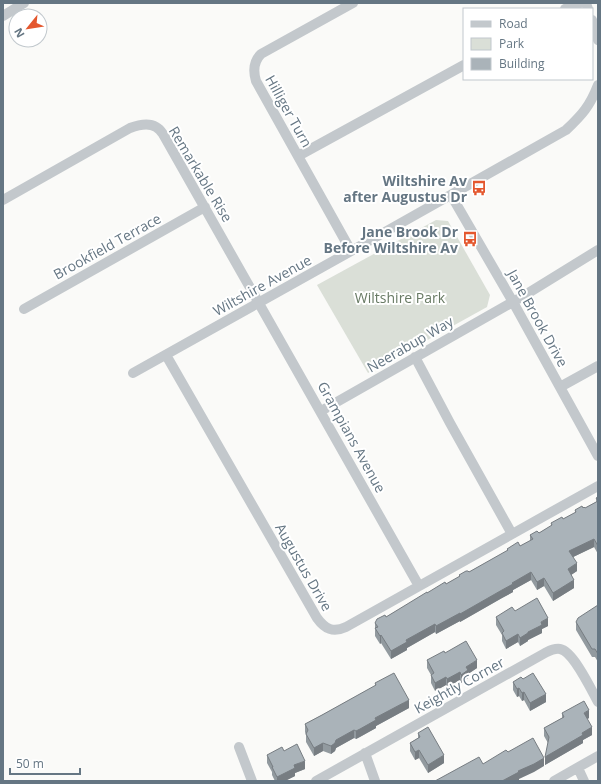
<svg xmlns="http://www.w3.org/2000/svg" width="601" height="784" viewBox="0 0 601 784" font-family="'Open Sans',sans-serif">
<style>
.green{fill:#dadfd7}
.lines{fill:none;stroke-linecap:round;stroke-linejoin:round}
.street{stroke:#c3c8cc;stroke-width:10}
.wall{fill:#929a9f}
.shaded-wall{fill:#777d82}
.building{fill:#aab3b9;stroke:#777d82}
.labels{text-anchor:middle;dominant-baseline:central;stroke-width:4;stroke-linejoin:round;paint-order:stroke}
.street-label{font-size:14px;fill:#657683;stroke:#fff}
.poi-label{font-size:14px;font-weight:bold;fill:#657683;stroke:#fff;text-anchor:end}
.park-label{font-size:14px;fill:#687a64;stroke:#fff}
</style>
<rect width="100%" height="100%" fill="#fafaf8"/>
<path class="green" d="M436,220l12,1 42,74 -3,12 -119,66 -51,-88z"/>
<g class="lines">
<path class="street" d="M586,3l2,6
M565,9l15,-6
M3,16l21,-13
M592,20l6,20
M298,156l166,-91
M451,195l62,107 85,154
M3,200l127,-72c8,-3 18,-6 26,-1 2,1 5,4 7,7l256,452
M351,251l-95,-170c-3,-10 -3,-19 5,-27l92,-51
M24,309l181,-102
M166,355l151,263c8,11 16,15 29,9l252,-141
M415,357l35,66 62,111
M133,373l236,-132 197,-111c16,-15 24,-24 32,-45
M560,387l38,-21
M321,411l204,-116 73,-45
M239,747l13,34
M365,753l10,28
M578,768l6,13
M316,781l229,-128c4,-2 9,-5 15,-4 13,2 31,40 38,53
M554,781l44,-25"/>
</g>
<path class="wall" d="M598,497v57l-4,-7 -21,10 4,14 -6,4 3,13 -21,13 -9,-15 -7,4 -6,-10 -18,10v2l-11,6 -42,24v-1l-24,13 -1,-2 -28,16v2l-16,9 -10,-16 -1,1 -5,-8v-13l11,-6 41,-24 19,-9 13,-7v-2l10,-3 38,-21v-2l13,-3 10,-5v-6l9,-2 12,-7v-3l12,-4 12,-6v-3l8,-2h2l11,-6v-4z
M598,605v57l-3,-5h-3l-16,-27v-8z
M515,611l33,15 -6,3v4l-14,7v1l-8,5 -2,-4 -12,7 -4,-8v-6l-6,-10v-8z
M445,653l32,15 -9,6v4l-7,5 -1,-3 -13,7 -1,-2 -11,6 -4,-8v-8l-4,-7v-8z
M523,679l23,23 -16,9 -6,-11 -2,1 -3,-5 -2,1 -4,-7v-8z
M375,683l34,25 -33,18v2l-16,9 -4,2 -2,-1 -18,10 -1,3 -4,3 -8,-3 -9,5 -8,-14v-7l-1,-3v-8l17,-9 53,-29z
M562,713l27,5 -2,1 5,16 -9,5v3l-38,22 3,-22 -4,-7v-8l18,-10z
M418,733l26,30 -16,10 -9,-15 -4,2 -5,-9v-8l8,-5z
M284,751l21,18 -10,4v3l-10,5h-10l-3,-6v-3l-5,-9v-8z"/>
<path class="shaded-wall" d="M594,539v8l-25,12v-8z
M577,563v8l-9,6v-8z
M531,572v8l-18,10v2l-11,6v-8l10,-7z
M544,578v8l-7,4v-8z
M574,580v8l-21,13v-8z
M502,590v8l-42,24v-8z
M460,613v8l-24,13v-8z
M548,618v8l-6,3v4l-14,7v1l-8,5v-8l21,-16z
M435,624v8l-28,16v2l-16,9v-8l15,-11z
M518,634v8l-12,7v-8z
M381,635v8l-1,1v-8z
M477,660v8l-9,6v4l-7,5v-8l5,-8z
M460,672v8l-13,7v-8z
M446,677v8l-11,6v-8z
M519,688v8l-2,1v-8z
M524,692v8l-2,1v-8z
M546,694v8l-16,9v-8z
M409,700v8l-33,18v2l-20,11v-8l19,-13z
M589,710v8l-5,3v-8z
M592,727v8l-9,5v3l-38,22v-8l37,-24z
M354,730v8l-18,10 -1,3 -4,3v-8l5,-6z
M323,743v8l-9,5v-8z
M419,750v8l-4,2v-8z
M444,755v8l-16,10v-8z
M544,758v8l-10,6 -15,7v1l-2,1h-15l16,-10z
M305,761v8l-10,4v3l-10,5h-8v-4l17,-12z"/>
<path class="building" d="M598,497v49l-4,-7 -25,12 8,12 -9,6 6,11 -21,13 -9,-15 -7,4 -6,-10 -19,11 1,1 -11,6 -42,24v-1l-24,13 -1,-2 -29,16 1,2 -16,9 -10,-16 -1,1 -5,-8 3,-1 -3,-4 2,-4 8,-4 1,2 41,-25v1l18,-11 1,2 14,-8 -1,-1 7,-4h2l1,1 39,-22 -1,-1 11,-7 2,4 13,-7 -3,-4 7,-4 2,2 13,-8 -1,-2 11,-6 1,2 13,-7 -1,-2 7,-4 1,2 1,-1 1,1 13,-7 -2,-3z
M537,598l11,20 -7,4 1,3 -14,7v1l-8,5 -2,-4 -12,7 -4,-8 2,-2 -8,-14 16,-10 3,4z
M598,605v49l-3,-5h-3l-16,-27 2,-4z
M466,641l11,19 -11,7 2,3 -7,5 -1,-3 -13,7 -1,-2 -11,6 -4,-8 3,-2 -7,-13 17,-9 1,2z
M394,673l15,27 -34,18 1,2 -16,9 -4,2 -2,-1 -18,10 -1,3 -4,3 -8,-3 -9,5 -8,-14 2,-4 -3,-6 17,-9 54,-30 -1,-2z
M533,673l13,21 -16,9 -6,-11 -2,1 -3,-5 -2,1 -4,-7 8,-5 2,2z
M584,701l5,9 -5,3 8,14 -10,6 1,2 -38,22 4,-20 -5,-9 20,-11 -2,-4z
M428,727l16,28 -16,10 -9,-15 -4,2 -5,-9 10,-6 -2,-4z
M533,738l11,20 -10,6 -16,7 1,1 -17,9h-67l44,-24 4,7 23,-14 2,2z
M297,744l8,17 -11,4 1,3 -18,9 -5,-10h1l-6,-12 15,-8 2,4z"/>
<defs>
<g id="bus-bare" transform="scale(1.2)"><path d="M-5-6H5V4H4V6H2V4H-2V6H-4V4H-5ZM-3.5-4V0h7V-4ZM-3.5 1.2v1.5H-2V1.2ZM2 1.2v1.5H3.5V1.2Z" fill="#e4572e" stroke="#fff" stroke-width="2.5" paint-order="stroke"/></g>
</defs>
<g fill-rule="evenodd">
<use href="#bus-bare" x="479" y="188"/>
<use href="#bus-bare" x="470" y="239"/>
</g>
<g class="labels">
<g class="street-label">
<text transform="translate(289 111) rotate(61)">Hilliger Turn</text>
<text transform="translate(201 174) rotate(59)">Remarkable Rise</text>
<text transform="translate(107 246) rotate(-29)">Brookfield Terrace</text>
<text transform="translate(262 285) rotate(-29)">Wiltshire Avenue</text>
<text transform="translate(538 318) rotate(61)">Jane Brook Drive</text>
<text transform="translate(410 344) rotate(-30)">Neerabup Way</text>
<text transform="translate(352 437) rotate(61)">Grampians Avenue</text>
<text transform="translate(304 567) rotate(60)">Augustus Drive</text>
<text transform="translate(459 685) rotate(-29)">Keightly Corner</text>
</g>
<g class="poi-label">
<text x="467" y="180">Wiltshire Av<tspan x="467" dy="16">after Augustus Dr</tspan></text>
<text x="458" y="231">Jane Brook Dr<tspan x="458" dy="16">Before Wiltshire Av</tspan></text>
</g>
<g class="park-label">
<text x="400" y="297">Wiltshire Park</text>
</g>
</g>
<rect width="601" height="784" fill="none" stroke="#657683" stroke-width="8"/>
<rect x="463" y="8" width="130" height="72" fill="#ffffff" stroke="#c1c8cd"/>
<rect x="471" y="21" width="20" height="6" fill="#c3c8cc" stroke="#c1c8cd"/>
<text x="499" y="28" font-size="12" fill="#657683">Road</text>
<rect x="471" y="38" width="20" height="12" fill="#dadfd7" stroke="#c1c8cd"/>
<text x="499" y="48" font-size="12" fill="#657683">Park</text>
<rect x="471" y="58" width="20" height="12" fill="#aab3b9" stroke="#c1c8cd"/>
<text x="499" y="68" font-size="12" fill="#657683">Building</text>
<g transform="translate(28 28) rotate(240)"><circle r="19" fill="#ffffff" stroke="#c1c8cd"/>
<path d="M0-3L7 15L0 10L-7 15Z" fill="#e4572e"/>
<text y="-6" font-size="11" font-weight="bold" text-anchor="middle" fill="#657683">N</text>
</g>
<path d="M10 768v6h70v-6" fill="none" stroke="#657683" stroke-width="2"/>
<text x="16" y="768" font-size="12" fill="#657683" stroke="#ffffff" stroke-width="3" paint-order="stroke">50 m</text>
</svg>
